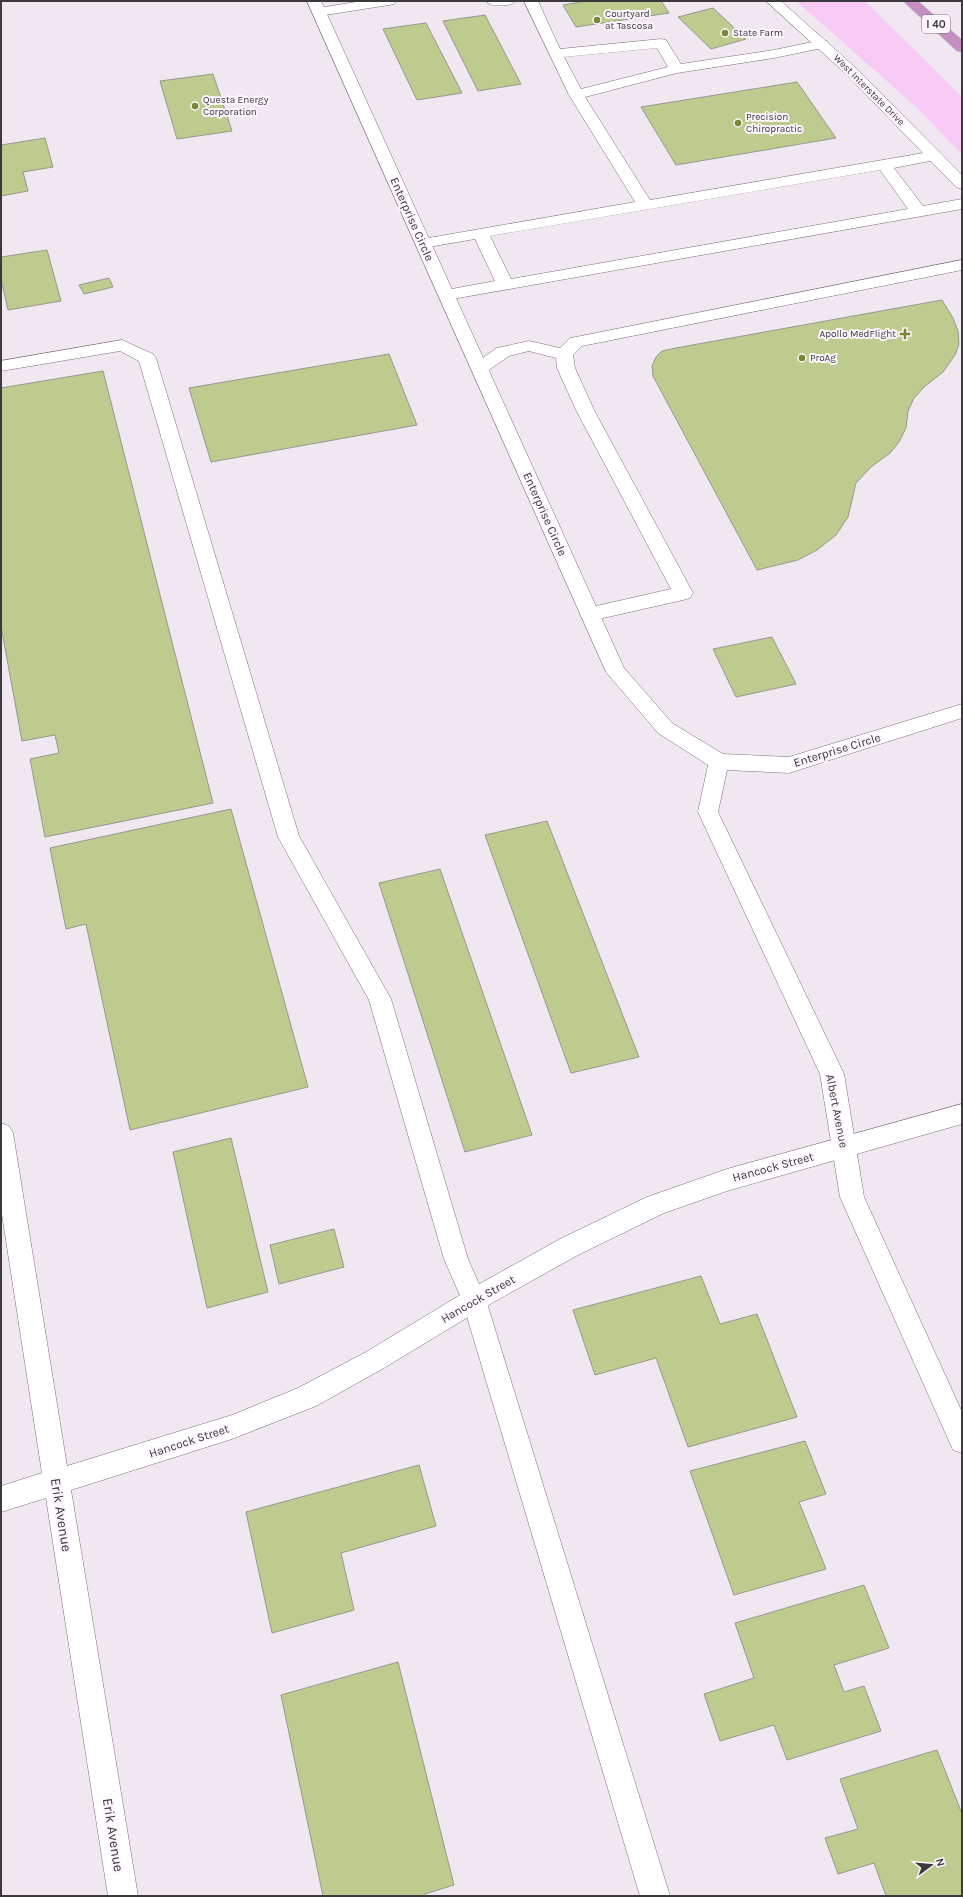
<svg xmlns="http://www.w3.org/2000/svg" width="963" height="1897" viewBox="0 0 963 1897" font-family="Karla,sans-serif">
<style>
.green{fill:#f7caf6}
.building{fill:#becb8e;stroke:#95988e}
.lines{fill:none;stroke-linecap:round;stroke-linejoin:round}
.service-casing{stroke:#787077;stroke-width:1}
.minor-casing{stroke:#787077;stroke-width:1}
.tertiary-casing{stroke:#787077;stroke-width:1}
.secondary-casing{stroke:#787077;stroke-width:1}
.motorway-casing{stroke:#c8c8c8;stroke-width:1}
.service{fill:#fff;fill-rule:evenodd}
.minor{fill:#fff;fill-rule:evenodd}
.tertiary{fill:#fff;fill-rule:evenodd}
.secondary{fill:#fff;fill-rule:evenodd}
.motorway{fill:#c48ec3;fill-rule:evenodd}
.poi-dot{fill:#788635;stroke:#fdf5fd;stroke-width:1.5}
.labels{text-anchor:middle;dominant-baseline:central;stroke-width:4;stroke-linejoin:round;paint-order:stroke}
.far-poi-label{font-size:10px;fill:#3c393c;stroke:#fdf5fd;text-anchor:start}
.far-street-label{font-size:10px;fill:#3c393c;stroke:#fdf5fd}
.shield{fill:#fdf5fd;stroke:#767176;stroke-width:1}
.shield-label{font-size:11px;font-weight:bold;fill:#3c393c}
.street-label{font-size:12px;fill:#3c393c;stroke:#fdf5fd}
.near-street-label{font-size:14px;fill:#3c393c;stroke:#fdf5fd}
</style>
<rect width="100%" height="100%" fill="#f0e7f0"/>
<path class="green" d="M796,1h69l97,96v57l-49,-50z"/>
<path class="building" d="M586,1h75l8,12 -93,14 -13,-22z
M713,8l33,31 -35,10 -33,-32z
M485,15l36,69 -43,7 -35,-70z
M426,23l36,70 -45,7 -34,-71z
M213,74l19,57 -55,8 -17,-58z
M797,82l39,56 -160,27 -35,-58z
M45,138l8,29 -30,5 5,19 -27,5v-51z
M47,250l14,51 -53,9 -7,-31v-22z
M109,278l4,9 -29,7 -5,-9z
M942,300l11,18 5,13 1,13 -4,11 -12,17 -19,15 -10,11 -6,13 -2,17 -7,14 -9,11 -19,14 -15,16 -8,34 -12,18 -19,15 -19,10 -41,10 -104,-194 -1,-10 4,-9 6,-6 14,-3z
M389,354l28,71 -206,37 -22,-74z
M103,371l110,432 -168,34 -15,-78 29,-6 -4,-18 -33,6 -21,-115v-238z
M772,637l24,47 -60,13 -23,-48z
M231,809l77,278 -178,43 -44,-206 -20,5 -16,-81z
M547,821l92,236 -68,16 -86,-238z
M440,869l92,266 -67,17 -86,-269z
M231,1138l37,154 -61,16 -34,-156z
M334,1229l10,38 -65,17 -9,-39z
M701,1276l19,48 37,-10 40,103 -109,30 -32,-89 -61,17 -22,-65z
M805,1441l21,53 -27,8 27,67 -92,26 -44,-124z
M419,1465l17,61 -95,27 13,57 -82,23 -26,-121z
M864,1585l25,63 -55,17 10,27 20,-6 17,45 -94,29 -13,-35 -54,16 -16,-47 50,-16 -19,-55z
M398,1662l56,223 -29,9v2h-102l-42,-201z
M937,1750l25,64v82h-76l-12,-33 -36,11 -13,-36 33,-9 -18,-50z"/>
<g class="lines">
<g class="service-casing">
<path id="service" d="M362,1h34l-2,3 -5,1 -70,11 -5,-1 -2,-3 2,-3 5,-1z
M487,1h27l-2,3c-7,2 -16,2 -23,0z
M524,1h14l22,48 101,-10 5,1 15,24 93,-14 48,-10 5,1 2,3 -2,3 -53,11 -97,15 -92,24 65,103 285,-49 5,2 3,3 -3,3 -46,9 29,38 39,-7v10l-515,91 -6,-1 -2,-4 2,-4 54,-10 -20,-42 -52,9 -6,-2 -2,-3 2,-3 218,-38 -66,-107zM657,48l11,19 -87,22 -17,-32zM880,170l28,39 -397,70 -21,-43z
M962,260v10l-380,76 -9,9 2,13 19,42 99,183 -3,5 -7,2 -93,21 -7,-2 -3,-5 3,-5 88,-20 -95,-179 -19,-42 -1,-10 -27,-7 -20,5 -23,16 -6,1 -6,-1 -3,-4 3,-4 23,-16 32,-7 31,7 10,-10 6,-1z
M122,340l31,14 3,4 143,478 92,163 77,260 18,41 184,596h-30l-178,-596 -18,-41 -75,-259 -91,-163 -139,-476 -19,-10 -119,20v-10z"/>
</g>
<g class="minor-casing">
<path id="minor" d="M307,1h14l303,667 48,55 51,31 66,3 173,-53v14l-173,55 -62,-3 -9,42 126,262 20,123 98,215v41l-9,-3 -113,-253 -20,-123 -122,-262 10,-47 -50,-32 -52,-61z"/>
</g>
<g class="tertiary-casing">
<path id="tertiary" d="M962,1104v20l-235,67 -63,22 -86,42 -95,53 -99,60 -68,38 -84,33 -161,51 67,406h-30l-62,-398 -45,14v-26l41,-13 -41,-265v-85l8,3 4,7 54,333 165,-51 66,-27 68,-36 99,-60 95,-53 87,-42 80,-28z"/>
</g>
<g class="secondary-casing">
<path id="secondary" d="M766,1h15l76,68 105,106v14l-6,-2 -109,-112z"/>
</g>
<g class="motorway-casing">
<path id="motorway" d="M903,1h15l44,39v12l-5,-1z"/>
</g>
<use href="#service" class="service"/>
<use href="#minor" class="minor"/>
<use href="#tertiary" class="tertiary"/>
<use href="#secondary" class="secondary"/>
<use href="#motorway" class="motorway"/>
</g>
<g class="poi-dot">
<circle cx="597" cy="20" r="4"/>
<circle cx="725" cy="33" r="4"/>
<circle cx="195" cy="106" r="4"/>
<circle cx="738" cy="123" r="4"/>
<path d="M903 328h4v4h4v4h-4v4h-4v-4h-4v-4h4z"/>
<circle cx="802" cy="358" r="4"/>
</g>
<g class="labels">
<g class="far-poi-label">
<text x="605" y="14">Courtyard<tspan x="605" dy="12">at Tascosa</tspan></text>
<text x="733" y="33">State Farm</text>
<text x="203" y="100">Questa Energy<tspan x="203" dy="12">Corporation</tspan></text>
<text x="746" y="117">Precision<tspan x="746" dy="12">Chiropractic</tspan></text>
<text x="896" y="334" text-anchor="end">Apollo MedFlight</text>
<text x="810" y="358">ProAg</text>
</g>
<g class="far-street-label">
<text transform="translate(869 90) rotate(45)">West Interstate Drive</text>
</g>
<rect class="shield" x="922" y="15" width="28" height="18" rx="3"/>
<g class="shield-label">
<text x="936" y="24">I 40</text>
</g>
<g class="street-label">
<text transform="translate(412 219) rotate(66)">Enterprise Circle</text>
<text transform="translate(545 514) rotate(66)">Enterprise Circle</text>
<text transform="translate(837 750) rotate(-17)">Enterprise Circle</text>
<text transform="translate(837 1111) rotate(79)">Albert Avenue</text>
<text transform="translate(773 1167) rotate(-15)">Hancock Street</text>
<text transform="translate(478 1299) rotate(-30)">Hancock Street</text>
<text transform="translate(189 1441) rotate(-18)">Hancock Street</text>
</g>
<g class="near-street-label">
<text transform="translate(61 1515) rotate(81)">Erik Avenue</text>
<text transform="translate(113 1835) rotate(81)">Erik Avenue</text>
</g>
</g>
<rect width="963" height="1897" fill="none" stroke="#3c393c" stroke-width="4"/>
<g transform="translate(931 1865) rotate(74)" stroke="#fdf5fd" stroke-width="3" paint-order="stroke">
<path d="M0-3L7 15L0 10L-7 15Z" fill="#3c393c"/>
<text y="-6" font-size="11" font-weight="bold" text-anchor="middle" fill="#3c393c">N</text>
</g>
</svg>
